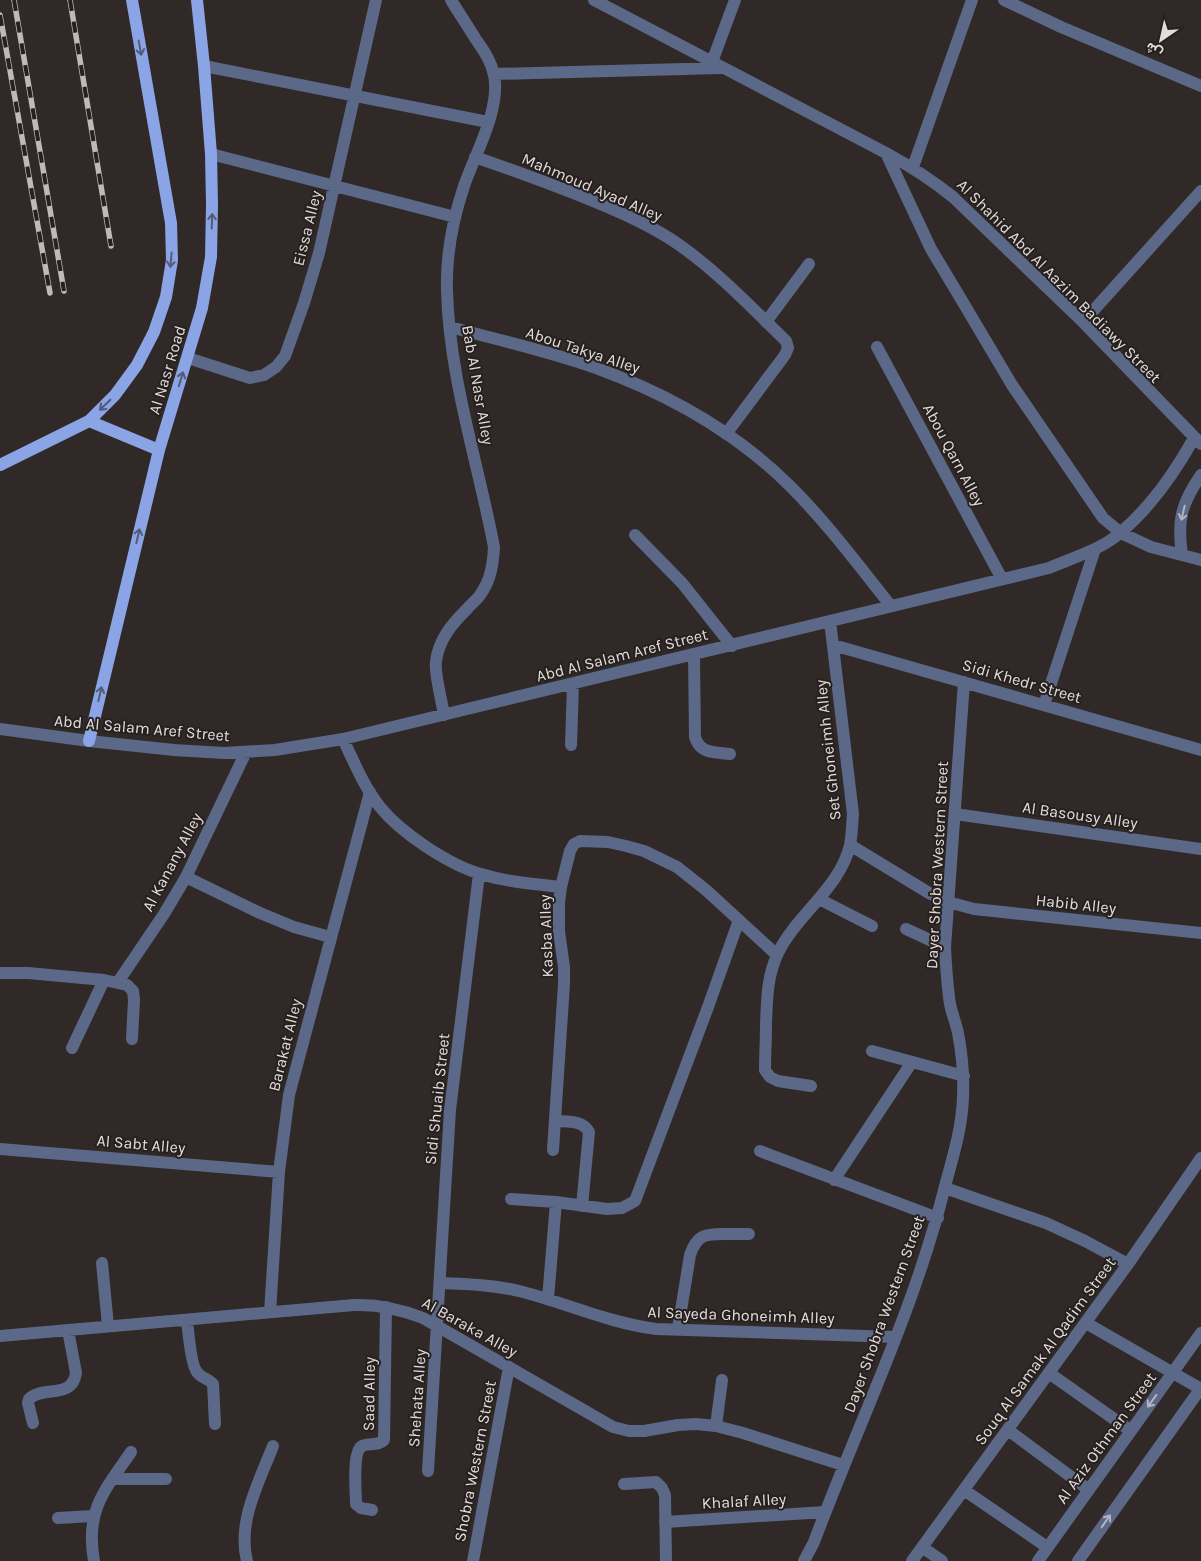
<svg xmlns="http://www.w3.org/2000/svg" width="1201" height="1561" viewBox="0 0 1201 1561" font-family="Karla,Vazirmatn,sans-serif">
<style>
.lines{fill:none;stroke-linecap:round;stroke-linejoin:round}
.minor{stroke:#5b6888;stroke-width:12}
.major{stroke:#8aa4e5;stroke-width:12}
.rail-casing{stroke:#bfb9b8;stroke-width:5.5}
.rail{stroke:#26201e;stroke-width:4;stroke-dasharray:11;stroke-linecap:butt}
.oneway{stroke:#535b78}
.oneway2{stroke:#b3b4bf}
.labels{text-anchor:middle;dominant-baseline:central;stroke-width:4;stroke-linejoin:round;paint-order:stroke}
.street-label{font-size:16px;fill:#e2dddc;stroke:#26201e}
</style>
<rect width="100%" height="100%" fill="#302928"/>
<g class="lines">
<path class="minor" d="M594,0l292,153c24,13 46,27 67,44l130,125 118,122
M1004,0l57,27 140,59
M712,62l23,-62
M204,66l284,56
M494,74l227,-6
M886,153l45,96 27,45 54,91 91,133 18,15 30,14 50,13
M211,154l244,63
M475,157c40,14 79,28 118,44 29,12 59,25 85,43 40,28 73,63 108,97l2,7 -3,7 -59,79
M913,167l59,-167
M766,322l43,-58
M1083,322l118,-131
M450,327c49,13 98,24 146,41 72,26 141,65 195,119 37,37 68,79 100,119
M877,347l125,232
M188,358l62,20 14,-3 12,-8 9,-11 19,-53 15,-50 57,-253
M635,535l47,48 50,63
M1182,555c-5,-34 -1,-51 19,-80
M833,645l368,105
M694,655l1,82c5,17 19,15 35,17
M1044,705l51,-156
M444,715c-2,-13 -10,-43 -8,-54 3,-22 16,-37 31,-52 4,-5 10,-9 13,-14 11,-15 13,-31 14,-48 -16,-85 -45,-170 -47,-257 -1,-35 6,-71 17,-104 11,-32 37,-77 30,-111 -3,-15 -11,-25 -19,-37 -8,-13 -16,-25 -24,-38
M0,729l89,12 85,9 50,3 51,-3 68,-11 706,-171c23,-10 54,-19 72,-36 31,-26 54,-60 73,-94
M343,739c11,23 21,48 37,68 21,26 69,58 101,67 26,8 53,10 80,13
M571,745l2,-61
M955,814l246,35
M850,845l79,48 19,9 26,7 227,24
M186,877l74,36 34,14 36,10
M819,899l53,27
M906,929l39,18
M0,973h28l76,7 23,5 6,6 1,9 -2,39
M118,982l46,-68 22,-37 60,-125
M72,1048l32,-68
M872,1051l92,25
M811,1086l-33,-5 -8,-4 -5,-7c0,-15 1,-31 1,-46 1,-25 1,-48 12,-71 19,-39 62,-65 72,-108 2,-10 2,-20 3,-31l-23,-193
M555,1121c13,1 27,-1 34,11l-7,74
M0,1149l279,23
M553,1150l11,-166v-17l-5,-36v-28l2,-16 9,-36 4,-7 6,-3 28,1 18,4 18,5 33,16 29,23 71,65
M760,1151l178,67
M834,1180l78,-118
M945,1188l101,35 39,18 43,23
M511,1199l45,3 51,7 15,-1 13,-7 73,-194 31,-87
M102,1263l6,63
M440,1283c28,1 56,2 83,9 45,12 87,31 133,37l240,8
M548,1299l8,-97
M270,1312l9,-140 10,-77 81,-303
M187,1320c1,10 4,46 10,52 4,6 12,7 16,12l2,40
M1086,1323l115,66
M678,1329l12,-74c7,-20 14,-21 34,-21 8,0 17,0 25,0
M0,1336l354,-31c24,-1 46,4 69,13l190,109 16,4h15l34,-6 18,-1 20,2 27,7 100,32
M1049,1373l82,58
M33,1423l-5,-20 1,-4c14,-14 43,1 47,-26l-8,-43
M716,1426l6,-46
M1008,1430l81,60
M428,1471l22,-361 29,-236
M112,1479h54
M624,1484l32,-2 6,6 3,7 1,66
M964,1490l83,57
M372,1510l-11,-2 -5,-4c0,-12 -4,-52 6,-58 8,-4 15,1 22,-6l2,-133
M58,1518l35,-2
M665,1522l160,-10
M922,1547l20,14
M94,1561c-9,-50 10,-70 37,-109
M247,1561c-10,-39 12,-79 26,-115
M473,1561l36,-194
M804,1561l10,-19c44,-118 101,-233 131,-356 8,-29 17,-58 18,-89 1,-21 -1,-43 -5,-64 -2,-10 -6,-19 -8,-29 -3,-19 -4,-38 -5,-57l19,-265
M912,1561l216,-297 73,-106
M1038,1561l163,-228
M1078,1561l123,-173"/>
<path class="major" d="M89,421l70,29
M0,465l89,-44 26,-26 22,-30 17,-33 12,-35 6,-37 -1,-37 -39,-223
M89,741l70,-291 43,-142 9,-51 1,-52 -1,-51 -7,-88 -7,-66"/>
<g class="rail-casing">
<path id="rail" d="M14,0l50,291
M70,0l41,246
M0,15l50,278"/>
</g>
<use href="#rail" class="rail"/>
</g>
<defs><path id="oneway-shaft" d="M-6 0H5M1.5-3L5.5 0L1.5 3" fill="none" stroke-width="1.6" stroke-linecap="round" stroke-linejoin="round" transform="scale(1.25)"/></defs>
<g class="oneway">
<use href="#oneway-shaft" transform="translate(140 48) rotate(80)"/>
<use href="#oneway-shaft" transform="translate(212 221) rotate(-88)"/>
<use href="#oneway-shaft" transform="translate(171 260) rotate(95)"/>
<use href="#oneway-shaft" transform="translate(181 379) rotate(-73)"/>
<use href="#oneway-shaft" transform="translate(105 405) rotate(136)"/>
<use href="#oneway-shaft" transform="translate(138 536) rotate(-77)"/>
<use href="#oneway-shaft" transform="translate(100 694) rotate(-77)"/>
</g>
<g class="oneway2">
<use href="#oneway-shaft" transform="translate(1183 513) rotate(103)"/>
<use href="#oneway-shaft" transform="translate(1152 1401) rotate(126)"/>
<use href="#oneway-shaft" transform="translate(1106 1521) rotate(-55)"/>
</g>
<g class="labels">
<g class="street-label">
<text transform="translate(592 187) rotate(23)">Mahmoud Ayad Alley</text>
<text transform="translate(307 228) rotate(-76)">Eissa Alley</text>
<text transform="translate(1059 281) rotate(45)">Al Shahid Abd Al Aazim Badiawy Street</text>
<text transform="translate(583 350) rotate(18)">Abou Takya Alley</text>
<text transform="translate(167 370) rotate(-73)">Al Nasr Road</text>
<text transform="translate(478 385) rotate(80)">Bab Al Nasr Alley</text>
<text transform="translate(954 455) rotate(62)">Abou Qarn Alley</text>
<text transform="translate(622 655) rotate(-14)">Abd Al Salam Aref Street</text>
<text transform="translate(1022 681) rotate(16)">Sidi Khedr Street</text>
<text transform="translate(142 728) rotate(5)">Abd Al Salam Aref Street</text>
<text transform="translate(828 750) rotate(-96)">Set Ghoneimh Alley</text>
<text transform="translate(1080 815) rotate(8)">Al Basousy Alley</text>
<text transform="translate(172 862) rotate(-62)">Al Kanany Alley</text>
<text transform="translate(937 865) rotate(-87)">Dayer Shobra Western Street</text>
<text transform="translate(1076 904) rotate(6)">Habib Alley</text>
<text transform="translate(546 936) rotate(-92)">Kasba Alley</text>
<text transform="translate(285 1045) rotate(-76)">Barakat Alley</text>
<text transform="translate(437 1099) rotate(-84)">Sidi Shuaib Street</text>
<text transform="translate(141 1144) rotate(5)">Al Sabt Alley</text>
<text transform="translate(884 1314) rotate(-70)">Dayer Shobra Western Street</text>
<text transform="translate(741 1315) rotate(2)">Al Sayeda Ghoneimh Alley</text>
<text transform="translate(470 1327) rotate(29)">Al Baraka Alley</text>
<text transform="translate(1045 1351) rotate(-54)">Souq Al Samak Al Qadim Street</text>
<text transform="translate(369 1394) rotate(-89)">Saad Alley</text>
<text transform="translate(417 1398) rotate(-86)">Shehata Alley</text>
<text transform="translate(1106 1438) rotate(-54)">Al Aziz Othman Street</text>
<text transform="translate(475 1461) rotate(-79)">Shobra Western Street</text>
<text transform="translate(744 1501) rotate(-3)">Khalaf Alley</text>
</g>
</g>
<g transform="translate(1161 40) rotate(214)" stroke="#26201e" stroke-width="4" paint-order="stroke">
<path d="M0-4L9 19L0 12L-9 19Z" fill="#e2dddc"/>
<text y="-8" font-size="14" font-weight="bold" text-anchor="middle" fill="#e2dddc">ش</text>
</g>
</svg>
